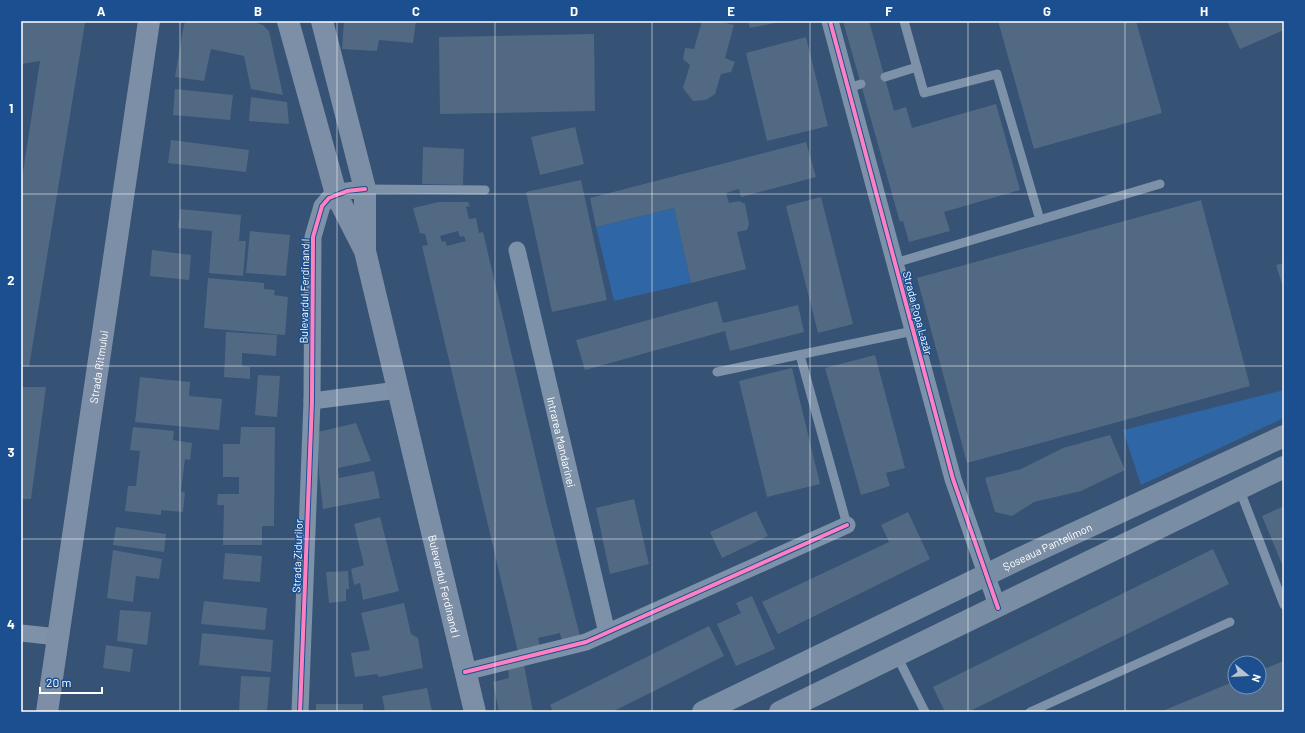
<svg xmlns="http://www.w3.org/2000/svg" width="1305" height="733" viewBox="0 0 1305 733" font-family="Barlow,sans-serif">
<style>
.green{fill:#2f66a5}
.building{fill:#526984;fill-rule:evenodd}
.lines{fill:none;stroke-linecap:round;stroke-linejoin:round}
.lane{stroke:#7d92a8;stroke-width:9}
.street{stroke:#7d92a8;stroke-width:17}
.secondary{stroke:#798da4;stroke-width:22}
.primary{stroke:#7d8ea7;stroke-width:22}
.cycleway-casing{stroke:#1b4f8f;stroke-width:6}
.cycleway{stroke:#ff80c0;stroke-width:4}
.grid{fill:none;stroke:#fff;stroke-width:1;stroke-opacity:0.55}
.labels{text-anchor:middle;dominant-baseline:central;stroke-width:3;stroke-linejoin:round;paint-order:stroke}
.street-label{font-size:11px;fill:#fff;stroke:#1b4f8f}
.neatline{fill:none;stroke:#fff;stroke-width:1.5}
.grid-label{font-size:13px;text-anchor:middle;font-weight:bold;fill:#fff}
</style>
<rect width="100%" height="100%" fill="#365274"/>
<path class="green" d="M674,208l17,75 -77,18 -18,-74z
M1284,390v28l-143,67 -18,-55z"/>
<path class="building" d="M26,21h49l10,2 -56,344 -8,-1v-181l19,-124 -19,3v-42z
M187,21h63l13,4 6,6 14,64 -32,-6 -7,-33 -33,-7 -7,32 -29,-4 9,-53z
M344,21h72l-3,22 -34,-3 -2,11 -35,-2z
M702,21h15l17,4 -9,33 10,4 -4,10 -10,2 -6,20 -9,6 -13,1 -10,-13 7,-23 -7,-6 2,-11 9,1z
M748,21h31l1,1 -30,6z
M843,21h26l25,90 12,-4 6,21 84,-24 24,86 -76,22 6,19 -41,11 -6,-21 -3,1z
M998,21h138l26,92 -128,36z
M1227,21h57v9l-44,19z
M594,34l1,77 -155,3 -1,-77z
M806,37l22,89 -61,15 -21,-88z
M175,89l58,6 -3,25 -57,-5z
M251,97l36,5 2,22 -40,-3z
M575,127l9,37 -44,11 -9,-38z
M171,140l78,10 -3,22 -78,-9z
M806,142l10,35 -75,20 -2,-8 -13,4 3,10 10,-2 6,3 4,20 -2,6 -10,2 9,37 -55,14 -17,-75 -78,19 -6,-29z
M423,147l41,2 -1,36 -41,-1z
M581,180l26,120 -55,12 -26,-120z
M821,197l32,127 -35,9 -32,-127z
M1201,200l49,186 -283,77 -50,-185z
M439,202h29l2,4 -4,1 3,12 7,-1 3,15 4,-1 64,274 33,130 -18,5 -2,-8 -22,5 2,8 -22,6 -96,-406 6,-1 -3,-11 -5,-1 -7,-25zM458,231l2,6 4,-1 2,5 -19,5 -2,-5 -3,1 -2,-6z
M180,209l61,6 -2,26h7l-3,35 -34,-3 3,-42 -34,-3z
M250,231l40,4 -4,41 -40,-3z
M152,250l39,5 -2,25 -39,-4z
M1284,263v27l-8,-25z
M208,278l56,5v6l11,1 -1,5 14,2 -3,38 -81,-7z
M717,301l6,22 75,-18 6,27 -74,19 -5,-20 -140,39 -9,-30z
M226,332l51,3 -1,21 -34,-3v13l8,1v12l-26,-2z
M875,355l30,113 -19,5 4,13 -29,9 -36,-127z
M792,368l28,116 -53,13 -28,-116z
M258,375l22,1 -3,41 -22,-2z
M140,377l50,5 -1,14 33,3 -3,31 -84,-8z
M21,387h25l-15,112h-10z
M356,423l15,38 -33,7 1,10 35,-7 6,27 -57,11 -4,-36 -1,-41z
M133,427l41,4 -1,9 19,3 -2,17 -5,-1 -4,32 4,2 -2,19 -22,-2v5l-36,-4 3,-25h8l4,-35 -10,-1z
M241,427h34l-1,99h-12v19h-39l1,-40h-7l1,-11h21v-17h-16v-33h17z
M1110,435l15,35 -44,21 -47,11 -22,14 -17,-4 -10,-34 36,-9 42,-21z
M634,499l15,65 -39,10 -14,-66z
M1284,506v63l-22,-53z
M756,511l12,25 -46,22 -12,-26z
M908,512l22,47 -152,75 -16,-32 127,-60 -8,-17z
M380,517l19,74 -36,9 -3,-17 -6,2 -3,-16 13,-4 -10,-41z
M116,527l50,7 -2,18 -51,-7z
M1213,549l16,35 -261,128h-23l-12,-25z
M113,550l49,9 -3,20 -23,-3 -3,26 -26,-4z
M225,553l37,3 -2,26 -37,-3z
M348,571l1,18h-3v12l-17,2 -3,-31z
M752,596l23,53 -39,17 -19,-42 24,-11 -5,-10z
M204,601l63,7 -2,22 -64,-6z
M404,603l7,31 7,4 5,30 -44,9 -2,-3 -22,3 -4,-24 19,-3 -9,-37z
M120,610l31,2 -4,33 -30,-4z
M709,626l15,30 -112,56h-59l-3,-7z
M202,633l71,7 -2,32 -72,-7z
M106,645l27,4 -3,23 -27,-4z
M1284,661v51h-124l75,-31v6h24v-16z
M524,665l9,47h-34l-6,-30 16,-4 -1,-10z
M241,676l29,1 -3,35h-28z
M427,688l5,24h-47l-3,-16z
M316,704h47v8h-47z"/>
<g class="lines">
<path class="lane" d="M904,21l20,72 73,-19 43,146
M885,77l32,-10
M848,88l13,-4
M365,189l120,1
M895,263l265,-79
M800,355l47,170
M717,372l196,-41
M1239,488l45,117
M897,656l28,56
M1030,712l200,-90"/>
<g class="street">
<path d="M830,21l123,458 45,129"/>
<path id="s1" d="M517,250l90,383"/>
<path d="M312,401l86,-11"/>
<path d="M21,633l37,4"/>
<path d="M465,672l121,-30 261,-117"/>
<path d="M300,712l12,-311 1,-164 9,-31 7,-8 18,-7 18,-2"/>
</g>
<g class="secondary">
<path id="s2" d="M703,712l318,-154 263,-122"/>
<path d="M780,712l504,-245"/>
</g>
<g class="primary">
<path id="s3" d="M288,21l48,173 29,57 110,461"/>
<path d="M322,21l43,168v57"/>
<path id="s4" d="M47,712l102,-691"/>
</g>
<g class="cycleway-casing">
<path id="cycleway" d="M830,21l123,458 45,129
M465,672l121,-30 261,-117
M300,712l12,-311 1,-164 9,-31 7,-8 18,-7 18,-2"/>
</g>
<use href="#cycleway" class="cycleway"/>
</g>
<path class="grid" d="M180,21v691M337,21v691M495,21v691M652,21v691M810,21v691M968,21v691M1125,21v691M21,194h1263M21,366h1263M21,539h1263"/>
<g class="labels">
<g class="street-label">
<text transform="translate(304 291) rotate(-89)">Bulevardul Ferdinand I</text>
<text transform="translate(918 313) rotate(75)">Strada Popa Lazăr</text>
<text stroke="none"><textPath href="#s4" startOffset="349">Strada Ritmului</textPath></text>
<text stroke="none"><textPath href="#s1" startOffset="197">Intrarea Mandarinei</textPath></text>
<text stroke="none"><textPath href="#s2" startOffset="382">Șoseaua Pantelimon</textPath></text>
<text transform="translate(297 556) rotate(-88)">Strada Zidurilor</text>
<text stroke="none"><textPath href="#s3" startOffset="588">Bulevardul Ferdinand I</textPath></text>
</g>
</g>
<rect width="1305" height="733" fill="none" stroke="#1b4f8f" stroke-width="44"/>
<g transform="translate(1247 675) rotate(108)"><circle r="19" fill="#1b4f8f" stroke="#7695bc"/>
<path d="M0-3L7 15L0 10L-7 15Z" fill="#b9c2ce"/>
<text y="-6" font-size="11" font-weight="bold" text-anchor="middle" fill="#ffffff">N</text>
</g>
<path d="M40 687v6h62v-6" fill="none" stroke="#ffffff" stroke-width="2"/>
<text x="46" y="687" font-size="12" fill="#ffffff" stroke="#1b4f8f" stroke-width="3" paint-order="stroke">20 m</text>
<rect x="22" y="22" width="1261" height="689" class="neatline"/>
<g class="grid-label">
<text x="101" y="16">A</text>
<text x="258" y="16">B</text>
<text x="416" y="16">C</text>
<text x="574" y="16">D</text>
<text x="731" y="16">E</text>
<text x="889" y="16">F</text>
<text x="1047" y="16">G</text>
<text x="1204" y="16">H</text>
<text x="11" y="113">1</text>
<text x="11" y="285">2</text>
<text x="11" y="457">3</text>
<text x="11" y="629">4</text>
</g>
</svg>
